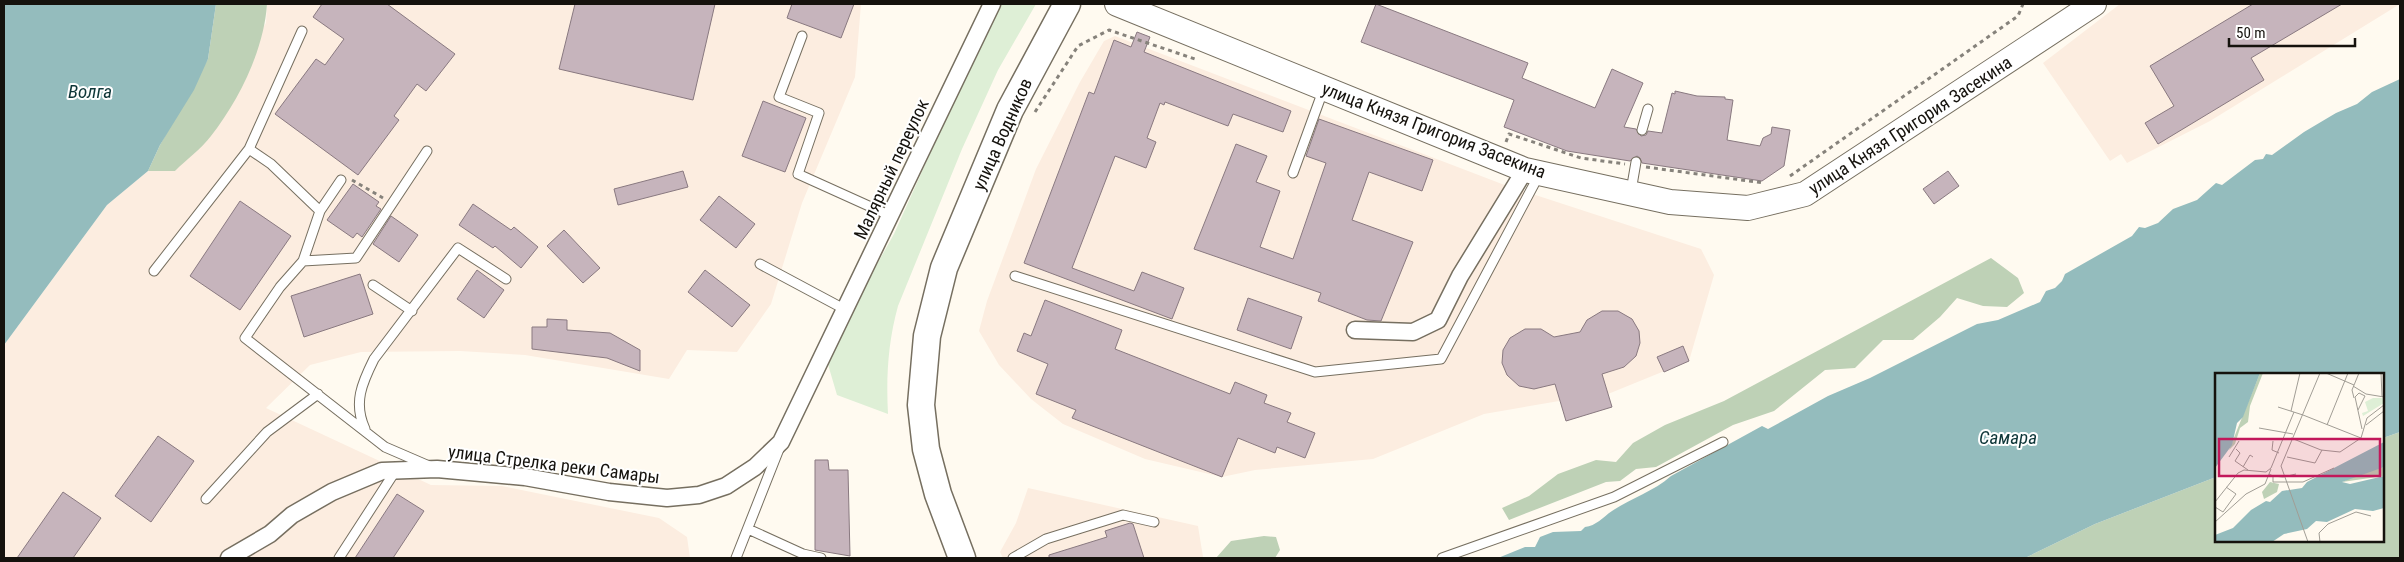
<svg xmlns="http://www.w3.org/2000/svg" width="2404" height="562" viewBox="0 0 2404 562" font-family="'Roboto Condensed',sans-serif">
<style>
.industrial{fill:#fcede0}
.green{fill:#deefd6}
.forest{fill:#bed1b6}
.water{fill:#94bcbd}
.building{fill:#c6b4bc;stroke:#897980}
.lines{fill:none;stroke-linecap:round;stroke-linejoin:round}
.lane-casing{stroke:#766f60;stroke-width:11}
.street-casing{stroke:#766f60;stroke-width:19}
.secondary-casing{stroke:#766f60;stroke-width:26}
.primary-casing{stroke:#766f60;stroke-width:29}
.path{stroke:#86827b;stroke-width:3;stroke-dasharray:4 4;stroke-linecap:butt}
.lane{stroke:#fff;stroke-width:9}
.street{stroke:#fff;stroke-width:16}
.secondary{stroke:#fff;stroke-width:24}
.primary{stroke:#fff;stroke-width:26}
.labels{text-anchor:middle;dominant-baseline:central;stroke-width:4;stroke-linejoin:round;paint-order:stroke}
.street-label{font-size:18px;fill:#15120d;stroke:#fff}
.water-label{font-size:19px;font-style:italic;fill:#0e3638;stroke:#fff}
.inset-road{fill:none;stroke:#a19d95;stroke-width:1}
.view{fill:#c2185b;fill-opacity:0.15;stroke:#c2185b;stroke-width:2.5}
.inset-edge{fill:none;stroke:#15120d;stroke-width:2.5}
</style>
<rect width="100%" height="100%" fill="#fffaf0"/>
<path class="industrial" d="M267,4h594l-6,73 -53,126 -31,101 -34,48 -50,-2 -18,29 -144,-24 -65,-4 -99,1 -51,13 -44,43 165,77 71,1 157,32 28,19 3,21h-686v-213l103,-140 41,-34h27l91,-148z
M2120,4h280l-190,117 -83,42 -6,-9 -11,7 -67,-98z
M1115,36l387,148 199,65 13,26 -25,86 -81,33 -5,-14 -45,14 1,7 -75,13 -111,45 -118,11 -33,7 -77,-18 -82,-35 -32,-25 -32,-34 -20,-34 8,-30 49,-132 44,-87 24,-41z
M1028,488l170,38 5,31 -200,1 -3,-6 16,-29z"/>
<path class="green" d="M997,4h39l-38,66 -36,79 -64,157c-10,36 -12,71 -10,108l-51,-19 -10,-34 23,-49 44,-78z"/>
<path class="forest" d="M216,4h51c-3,46 -28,96 -56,132 -10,13 -25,24 -36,35h-27l12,-26 48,-86z
M1991,258l27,20 6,15 -17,14 -24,-1 -26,-8 -17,19 -27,23h-30l-28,28 -30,2 -51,41 -41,14 -77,42 -20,2 -16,12 -14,1 -97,38 -7,-12 27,-12 29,-22 38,-14 20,2 17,-19 32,-18 59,-24z
M2400,432v126h-375l70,-34 121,-47v64h167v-103z
M1264,536l12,1 4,13 -5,8h-59l15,-17z"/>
<path class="water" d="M4,4h212l-8,55 -14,31 -34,55 -12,26 -41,34 -103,140z
M2400,79v353l-17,6v-64h-167v103l-121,47 -70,34h-527l27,-11h10l5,-10 13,-5 28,-1 4,-4c11,-1 18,-10 27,-16 19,-13 41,-19 59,-35l91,-50 6,3 60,-33 42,-18 107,-54 21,-4 42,-18 6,-11 9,-3 7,-7 3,-7 67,-38 7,-9 6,1 13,-5 15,-14 24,-9 19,-17 6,2 33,-25 8,-1 3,-5 6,1 32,-23 32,-19 21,-9 15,-12z"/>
<path class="building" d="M322,4h65l68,50 -29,37 -9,-7 -23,32 5,4 -41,55 -83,-61 41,-55 9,6 19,-26 -31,-22z
M575,4h140l-22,96 -134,-31z
M792,4h62l-13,34 -54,-20z
M1376,4l152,59 -6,15 73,30 17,-39 31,14 -19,44 12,2 5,7 5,-1 2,-4 14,2 10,-40 3,1v-3l22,5 28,1v2l8,1 -6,40 33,6 3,-8 8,-4 1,-7 18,3 -6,36 -22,15 -120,-18 -2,-5 -3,-2 -7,5 -63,-10 -63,-24 10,-27 -153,-58z
M2253,4h89l-91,54 13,22 -106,64 -13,-21 29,-17 -24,-40z
M1137,32l13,5 -6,15 147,59 -8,21 -50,-18 -5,12 -63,-24 -1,3 -4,-2 -13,35 9,4 -10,26 -31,-12 -43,112 62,23 8,-19 42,16 -12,31 -148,-56 65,-171 5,2 20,-54 17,7z
M763,101l43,17 -21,54 -43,-16z
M1319,119l114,41 -11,31 -53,-19 -17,48 61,22 -32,79 -14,-1 -49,-19 3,-8 -127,-44 42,-105 31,12 -11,26 24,9 -20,56 33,12 33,-96 -20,-7z
M683,171l5,16 -70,18 -4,-16z
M1948,171l11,15 -25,18 -11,-15z
M353,184l26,18 -3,4 5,3 -19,28 -5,-4 -4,5 -26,-18z
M719,196l36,28 -19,24 -36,-28z
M240,201l51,35 -51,74 -50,-34z
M473,204l38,26 3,-3 24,20 -17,21 -26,-22 -2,2 -34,-23z
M391,216l27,19 -19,27 -26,-18z
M564,230l36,38 -17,15 -36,-37z
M477,270l27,20 -20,28 -27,-19z
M705,270l45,35 -18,22 -44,-35z
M360,274l13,40 -69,23 -13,-41z
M1248,298l54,19 -11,32 -54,-19z
M1045,300l77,30 -7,19 115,45 5,-12 32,13 -3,8 27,10 -4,9 28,11 -10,25 -28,-11 -2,6 -37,-15 -16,39 -150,-59 4,-8 -40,-16 12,-30 -31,-13 7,-18 7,3z
M1602,311h16l14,8 7,12 1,12 -4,13 -12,11 -22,7 10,33 -46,14 -11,-37 -21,5 -15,-3 -12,-11 -5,-12 1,-13 7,-12 15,-9h16l13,8 26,-5 7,-12z
M547,319l20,1v10l43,3 30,17v21l-33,-13 -75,-9v-22h15z
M1683,346l6,15 -25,11 -7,-15z
M158,436l36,25 -43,61 -36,-26z
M815,460h13l1,10h19l2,86 -35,-6z
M63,492l38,26 -28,40h-56z
M397,494l27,17 -31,47h-38z
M1130,523l3,1 11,34h-95v-3l58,-18 -2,-6z"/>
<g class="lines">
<g class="lane-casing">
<path id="lane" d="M802,36l-23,61 40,16 -21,61 93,42
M1642,130l6,-21
M249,149l22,15 49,47 -17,50 -23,26 -35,51 140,109 44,19
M1293,173l31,-85
M1631,191l5,-29
M320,211l21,-31
M303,261l53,-3 71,-107
M760,264l86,46
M154,271l95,-122 53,-118
M1015,276l300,96 126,-13 98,-184
M373,285l39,26
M365,429c-12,-26 -3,-46 9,-70l84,-111 48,31
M206,499l61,-67 51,-38
M748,529l55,25v4
M803,554l18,4
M339,558l57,-88
M736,558l43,-109
M1013,558l33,-19 77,-24 31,7
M1442,558l172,-61 109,-55"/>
</g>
<g class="street-casing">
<path id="street" d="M1355,330l58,2 25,-12 22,-44 65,-106
M229,558l41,-24 22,-19 40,-23 50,-21 55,-2 88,8 84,15 58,6 32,-3 27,-9 29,-19 26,-25 211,-438"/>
</g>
<g class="secondary-casing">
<path id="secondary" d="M1117,4l408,166 145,32 78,6 57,-14 289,-190"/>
</g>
<g class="primary-casing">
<path id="primary" d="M962,558l-24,-64 -12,-45 -5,-44 6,-69 17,-68 66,-158 57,-106"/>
</g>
<path class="path" d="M1035,112l43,-66 31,-16 86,29
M1506,142l3,-8 72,24 44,6
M1646,167l118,16
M1790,176l228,-160 5,-12
M352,180l31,18"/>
<use href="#lane" class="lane"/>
<use href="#street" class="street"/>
<use href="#secondary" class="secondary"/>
<use href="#primary" class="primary"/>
</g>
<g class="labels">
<g class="street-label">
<text transform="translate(1910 125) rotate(-33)">улица Князя Григория Засекина</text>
<text transform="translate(1434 130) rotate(21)">улица Князя Григория Засекина</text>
<text transform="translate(1002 134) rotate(-66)">улица Водников</text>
<text transform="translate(891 169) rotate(-65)">Малярный переулок</text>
<text transform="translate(554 464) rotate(7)">улица Стрелка реки Самары</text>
</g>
<g class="water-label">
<text x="90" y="91">Волга</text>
<text x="2008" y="437">Самара</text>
</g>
</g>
<g transform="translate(2215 373)">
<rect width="169" height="169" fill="#fffaf0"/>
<path d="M158,25h11v5l-21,13 -1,-3 6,-2 -3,-9z" fill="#deefd6"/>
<path d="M45,0h3l-13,33 -2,16 -8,6 -5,16 -6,6zM169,94v9l-42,6 23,-11zM55,109l9,2 -2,8 -13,7 -2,-7z" fill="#bed1b6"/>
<path d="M0,0h45l-17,44 -6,6 -5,22 -17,23zM169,69v25l-42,15 8,2 34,-8v32l-11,3 -18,-2 -28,13 -11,-1 -9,8 -23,5 -12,8h-57v-7l18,-7 18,-18 15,-9 4,1 12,-11 20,-3 5,-6z" fill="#94bcbd"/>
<path class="inset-road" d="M111,0l28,12M166,0l1,24M138,13l13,8 18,3M140,24l7,32M140,24l4,-4 6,3 -7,14M139,25l-2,-8 7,-17M63,34l25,8M76,38l9,-38M88,42l58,23M112,52l21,-52M151,52l18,-14M44,55l34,6M76,65l30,12 19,2 21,-14 6,-20 17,-13M58,68l-1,9 7,3M21,76l4,4 -5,8 13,9M14,84l10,-16M72,84l28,6 7,-13M28,94l7,-12 3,2M54,101l4,2v6h30l31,-14M58,103l10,1 13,-3M0,129l23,-29 6,-3 22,2 5,-4 23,-56M0,134l8,5 13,-18 -10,-7M0,149l31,-28 19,-10 6,-15M93,169l-27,-76 39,-93M105,169l-1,-9 9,-9 28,-12 15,4"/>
<path class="view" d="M4,66h161v37h-161z"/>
<rect width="169" height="169" class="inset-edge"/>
</g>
<rect width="2404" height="562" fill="none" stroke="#15120d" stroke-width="10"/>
<path d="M2229 38v8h126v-8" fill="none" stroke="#15120d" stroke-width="2.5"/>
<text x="2236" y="38" font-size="15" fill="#15120d" stroke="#ffffff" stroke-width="4" paint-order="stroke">50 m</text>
</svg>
